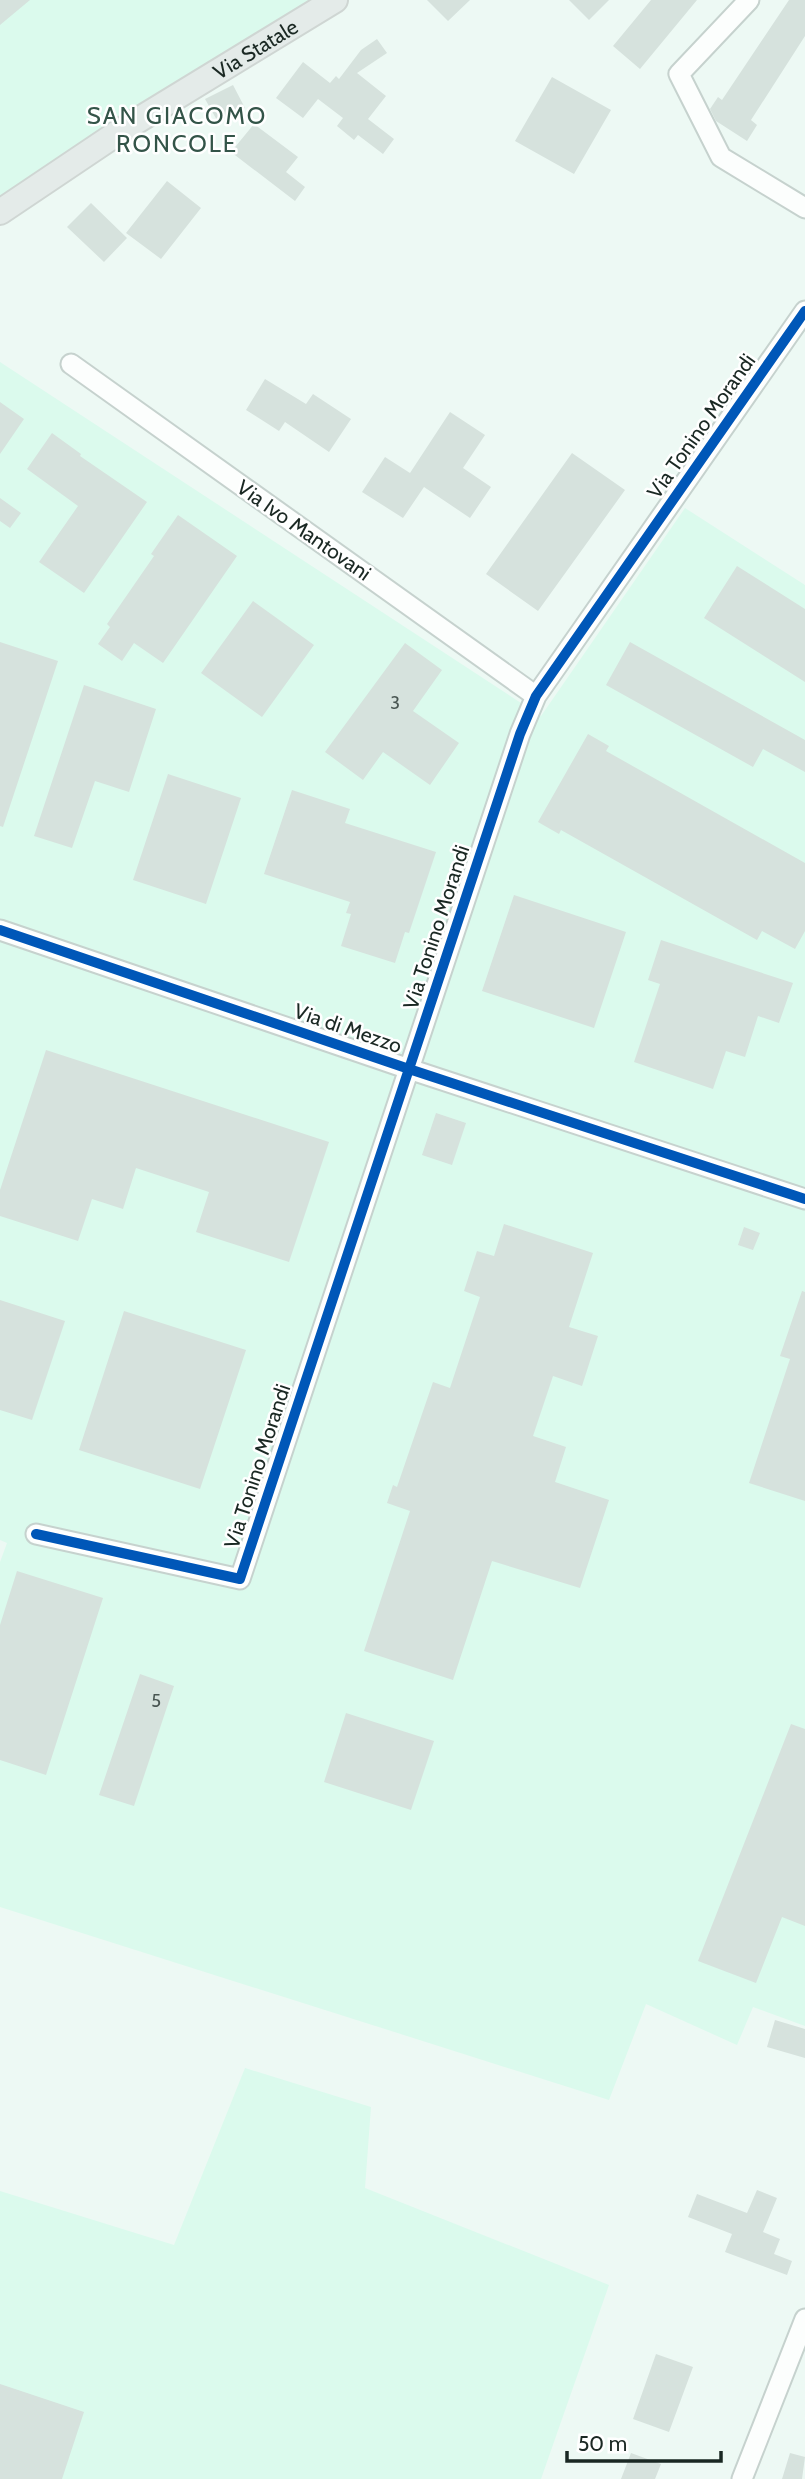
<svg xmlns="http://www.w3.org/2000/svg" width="805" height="2479" viewBox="0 0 805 2479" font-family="Cabin,sans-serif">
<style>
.built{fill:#dbfaed}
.building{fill:#d6e2dd}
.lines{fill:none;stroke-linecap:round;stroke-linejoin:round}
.minor-casing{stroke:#c6d2ce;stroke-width:23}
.major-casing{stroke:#cfd6d3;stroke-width:28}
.minor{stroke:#fcfefd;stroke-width:19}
.major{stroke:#e4ebe9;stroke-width:24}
.cycleway-casing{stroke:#fff;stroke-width:15}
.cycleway{stroke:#0057b8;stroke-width:10}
.labels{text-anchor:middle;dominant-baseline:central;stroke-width:5;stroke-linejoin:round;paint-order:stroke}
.number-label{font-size:18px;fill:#495652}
.street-label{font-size:21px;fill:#1a2823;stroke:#fff}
.quarter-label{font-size:24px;letter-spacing:2px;fill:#335448;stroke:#fff}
</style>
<rect width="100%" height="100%" fill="#edf9f4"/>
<path class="built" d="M0,0h316l-316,214z
M0,362l541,354 144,-208 120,77v1441l-52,-19 -16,38 -91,-41 -37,96 -609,-193v-345l7,-19 -7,-3z
M245,2068l126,39 -6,81 244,97 -68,194h-541v-288l174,54z"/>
<path class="building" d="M0,0h30l-30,25z
M427,0h43l-22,21z
M569,0h40l-20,20z
M651,0h46l-57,69 -27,-23z
M789,0h16v36l-54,84 6,5 -10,16 -31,-20 -6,-12 8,-12 4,3z
M377,39l10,14 -30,20 29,23 -18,23 26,20 -11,15 -25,-19 -4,5 -17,-14 6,-8 -25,-19 -15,19 -27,-20 27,-36 27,21 6,-7 3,3 22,-29z
M552,77l59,33 -37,64 -59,-33z
M233,85l12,23 -27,14 -13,-23z
M254,124l44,33 -12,15 19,15 -10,14 -64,-49z
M167,181l34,27 -40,51 -35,-26z
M91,203l36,35 -23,24 -37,-35z
M265,379l41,25 7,-10 38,25 -22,33 -44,-30 -6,9 -33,-21z
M0,402l24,17 -24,35z
M450,412l35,23 -22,33 28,19 -21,31 -46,-31 -21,31 -41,-26 23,-35 25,16z
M52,433l29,21 -1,2 67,46 -63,91 -45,-31 39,-56 -51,-37z
M572,453l53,37 -87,121 -52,-37z
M0,498l21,15 -11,15 -10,-7z
M178,515l59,41 -74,107 -29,-20 -12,18 -24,-17 12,-17 -3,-3 47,-68 -3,-2z
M737,566l68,43v73l-101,-64z
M253,601l61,44 -52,72 -61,-44z
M0,642l58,19 -55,166 -3,-1z
M630,642l175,98v32l-42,-23 -10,18 -147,-82z
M405,643l37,27 -29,41 46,32 -29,42 -47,-33 -20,28 -38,-28z
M84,685l72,24 -27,83 -34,-11 -23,67 -38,-12z
M588,734l21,12 -3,5 199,112v68l-10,18 -33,-18 -5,9 -196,-110 -2,4 -21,-12z
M168,774l73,24 -35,106 -73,-24z
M292,790l58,19 -5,14 91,29 -27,81 -4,-1 -10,31 -54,-17 10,-32 -5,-1 4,-11 -86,-28z
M514,895l112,37 -32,96 -112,-37z
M661,940l132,43 -14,40 -21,-7 -13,41 -19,-6 -13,38 -79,-27 26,-78 -12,-4z
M46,1050l283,92 -40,120 -93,-30 13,-40 -73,-24 -13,41 -31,-10 -14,42 -78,-25v-26z
M436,1113l30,10 -14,42 -30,-10z
M504,1224l89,29 -24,74 29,9 -16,50 -29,-10 -20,60 33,11 -11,35 54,18 -29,88 -88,-27 -39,119 -89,-29 46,-140 -23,-8 6,-18 4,2 36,-105 17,6 30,-91 -16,-6 13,-40 17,5z
M744,1227l16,6 -7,17 -15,-5z
M802,1291l3,1v209l-56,-18 41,-124 -10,-3z
M0,1300l65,21 -33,99 -32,-10z
M124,1311l122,39 -46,139 -121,-39z
M17,1571l86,27 -57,177 -46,-15v-135z
M140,1674l34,12 -40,120 -35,-11z
M346,1713l88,28 -23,69 -87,-28z
M791,1724l14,5v197l-23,-9 -26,66 -58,-22z
M775,2020l30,9v29l-38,-11z
M757,2190l20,8 -14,34 17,7 -6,15 18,7 -5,14 -62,-23 7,-18 -44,-17 9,-23 50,19z
M656,2354l37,13 -24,65 -36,-13z
M0,2384l84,28 -22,67h-62z
M631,2453l30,11 -6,15h-34z
M790,2453l15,4 -3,22h-20z"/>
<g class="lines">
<g class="minor-casing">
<path id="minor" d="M749,0l-70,74 42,83 84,51
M71,364l465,332
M0,930l409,139 396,130
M36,1534l204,45 280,-845 16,-38 269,-385
M742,2479l63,-160"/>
</g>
<g class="major-casing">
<g id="major">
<path id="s1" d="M0,212l122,-82 213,-130"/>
</g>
</g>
<use href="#minor" class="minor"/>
<use href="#major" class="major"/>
<g class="cycleway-casing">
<path id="cycleway" d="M0,930l409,139 396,130
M36,1534l204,45 280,-845 16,-38 269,-385"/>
</g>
<use href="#cycleway" class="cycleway"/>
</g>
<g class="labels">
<g class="number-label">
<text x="395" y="703">3</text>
<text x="156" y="1701">5</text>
</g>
<g class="street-label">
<text stroke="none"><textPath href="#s1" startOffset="303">Via Statale</textPath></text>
<text transform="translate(701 426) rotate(-55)">Via Tonino Morandi</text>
<text transform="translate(304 530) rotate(35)">Via Ivo Mantovani</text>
<text transform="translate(436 927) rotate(-72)">Via Tonino Morandi</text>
<text transform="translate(348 1028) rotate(19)">Via di Mezzo</text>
<text transform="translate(257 1466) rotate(-72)">Via Tonino Morandi</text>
</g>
<g class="quarter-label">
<text x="177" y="115">SAN GIACOMO<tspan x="177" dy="28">RONCOLE</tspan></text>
</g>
</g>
<path d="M567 2451v10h154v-10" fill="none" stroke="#1a2823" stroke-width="3.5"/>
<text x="578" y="2451" font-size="21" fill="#1a2823" stroke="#ffffff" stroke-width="5" paint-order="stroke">50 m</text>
</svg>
